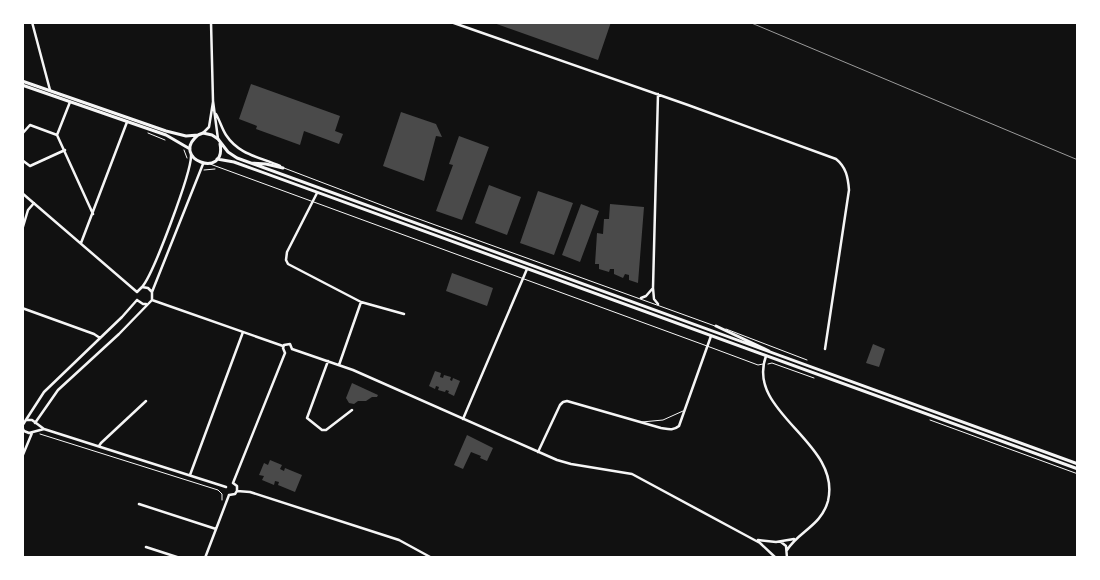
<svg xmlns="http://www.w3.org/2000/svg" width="1100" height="580" viewBox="0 0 1100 580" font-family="Roboto,sans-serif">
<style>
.building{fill:#4a4a4a}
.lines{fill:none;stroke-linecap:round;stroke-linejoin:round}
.path{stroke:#f5f5f5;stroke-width:1}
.service{stroke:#f5f5f5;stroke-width:1}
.minor{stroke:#f5f5f5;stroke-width:2.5}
.secondary{stroke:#f5f5f5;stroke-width:3}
.rail{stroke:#9a9a9a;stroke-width:1}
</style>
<rect width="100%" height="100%" fill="#111"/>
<path class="building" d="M491,22h120l-13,38z
M251,84l89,32 -5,15 8,3 -4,10 -35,-13 -4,14 -44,-16 1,-3 -18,-7z
M401,112l35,12 6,13 -6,-1 -12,45 -41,-15z
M459,136l30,11 -27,73 -26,-9 17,-46 -4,-1z
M489,185l32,12 -14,38 -32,-12z
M538,191l35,12 -19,52 -34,-12z
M581,204l18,7 -19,51 -18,-7z
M610,204l34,3 -6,76 -9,-3v-5l-4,-1 -2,4 -9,-4v-5h-4l-1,3 -10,-3v-5h-4l2,-31 6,1 1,-15h5z
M452,273l41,15 -6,18 -41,-15z
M873,344l12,5 -6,18 -13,-4z
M435,371l6,2 -1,4 3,1 1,-3 7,2 -1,3 2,1 1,-3 7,3 -6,15 -6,-3 1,-2 -3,-1 -1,2 -7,-2 1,-3 -3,-1 -1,3 -6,-3z
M352,383l26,12 -1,2h-5l-6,4h-8l-4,3 -5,-1 -3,-5z
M467,435l26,13 -6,13 -7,-3 1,-2 -10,-4 -8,17 -9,-4z
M270,460l12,5 -2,4 4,2 1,-3 17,7 -7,17 -17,-7 1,-3 -4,-1 -1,4 -12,-5 2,-4 -5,-1 5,-12 4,2z"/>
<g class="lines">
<path class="path" d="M148,133l17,7
M184,150l3,8
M204,170l11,-1
M768,364l4,-1 42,15
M930,420l148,54
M40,434l178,56 4,4v6"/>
<path class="service" d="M210,164l497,182 51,19 5,-1
M284,168l121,46 310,112
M726,329l81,31
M642,422l21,-2 20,-9"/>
<path class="minor" d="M32,22l18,68
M211,22l2,79 5,38
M451,22l237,83 148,54c10,8 12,18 13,31l-24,159
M70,102l-13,33 36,79
M216,114c4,7 6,15 10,21 13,20 34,22 54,31
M203,133l6,-6 4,-25
M22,134l8,-9 27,10
M22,160l8,6 35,-16
M22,193l115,99
M317,193l-30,59 -1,8 2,4 73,38 43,12
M22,230l6,-20 6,-7
M81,243l46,-121
M142,287c11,-12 50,-116 49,-132
M653,288l5,-194
M152,292l51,-128
M641,298l5,-2 7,-8 1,11 4,5
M137,300l6,4h3
M152,300l131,46
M22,308l72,26 6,4
M292,349l61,21 204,90 14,4 61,10 128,69 16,15
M285,353l-2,-5 1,-3 6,-1 2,5
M766,356c-21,57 76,86 62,145 -7,25 -29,30 -41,49
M328,361l-21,57 15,12h4l26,-20
M339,365l22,-63
M463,419l64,-150
M26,420h6l12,9 182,58
M35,423l23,-33 61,-56 33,-34v-8l-4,-4 -6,-1 -5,5
M22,426l22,-34 78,-75 15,-17
M22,427l2,4 5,2 15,-4
M99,446l2,-3 45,-42
M538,452l22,-47 3,-3 4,-1 94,27c7,1 12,3 18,-2l32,-90
M22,457l10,-24
M190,475l53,-143
M233,483l52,-130
M233,483l4,3v5
M237,491l13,1 149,48 33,18
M229,495l6,-1 2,-3
M139,504l77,25
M758,540l18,2 18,-3
M781,542l5,4 1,12
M146,547l34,11
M205,558l24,-63"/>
<path class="secondary" d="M22,81l144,50 20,5 12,-1 5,-2 9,2 6,4 10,13 9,6 841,306
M22,85l144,50 24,14
M198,135c-29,24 29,45 22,9
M217,159l17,3 844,307
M251,163l15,1 17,4
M716,326l53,25"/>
<path class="rail" d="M749,22l329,138"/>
</g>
<rect width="1100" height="580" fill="none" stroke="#ffffff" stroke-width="48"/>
</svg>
